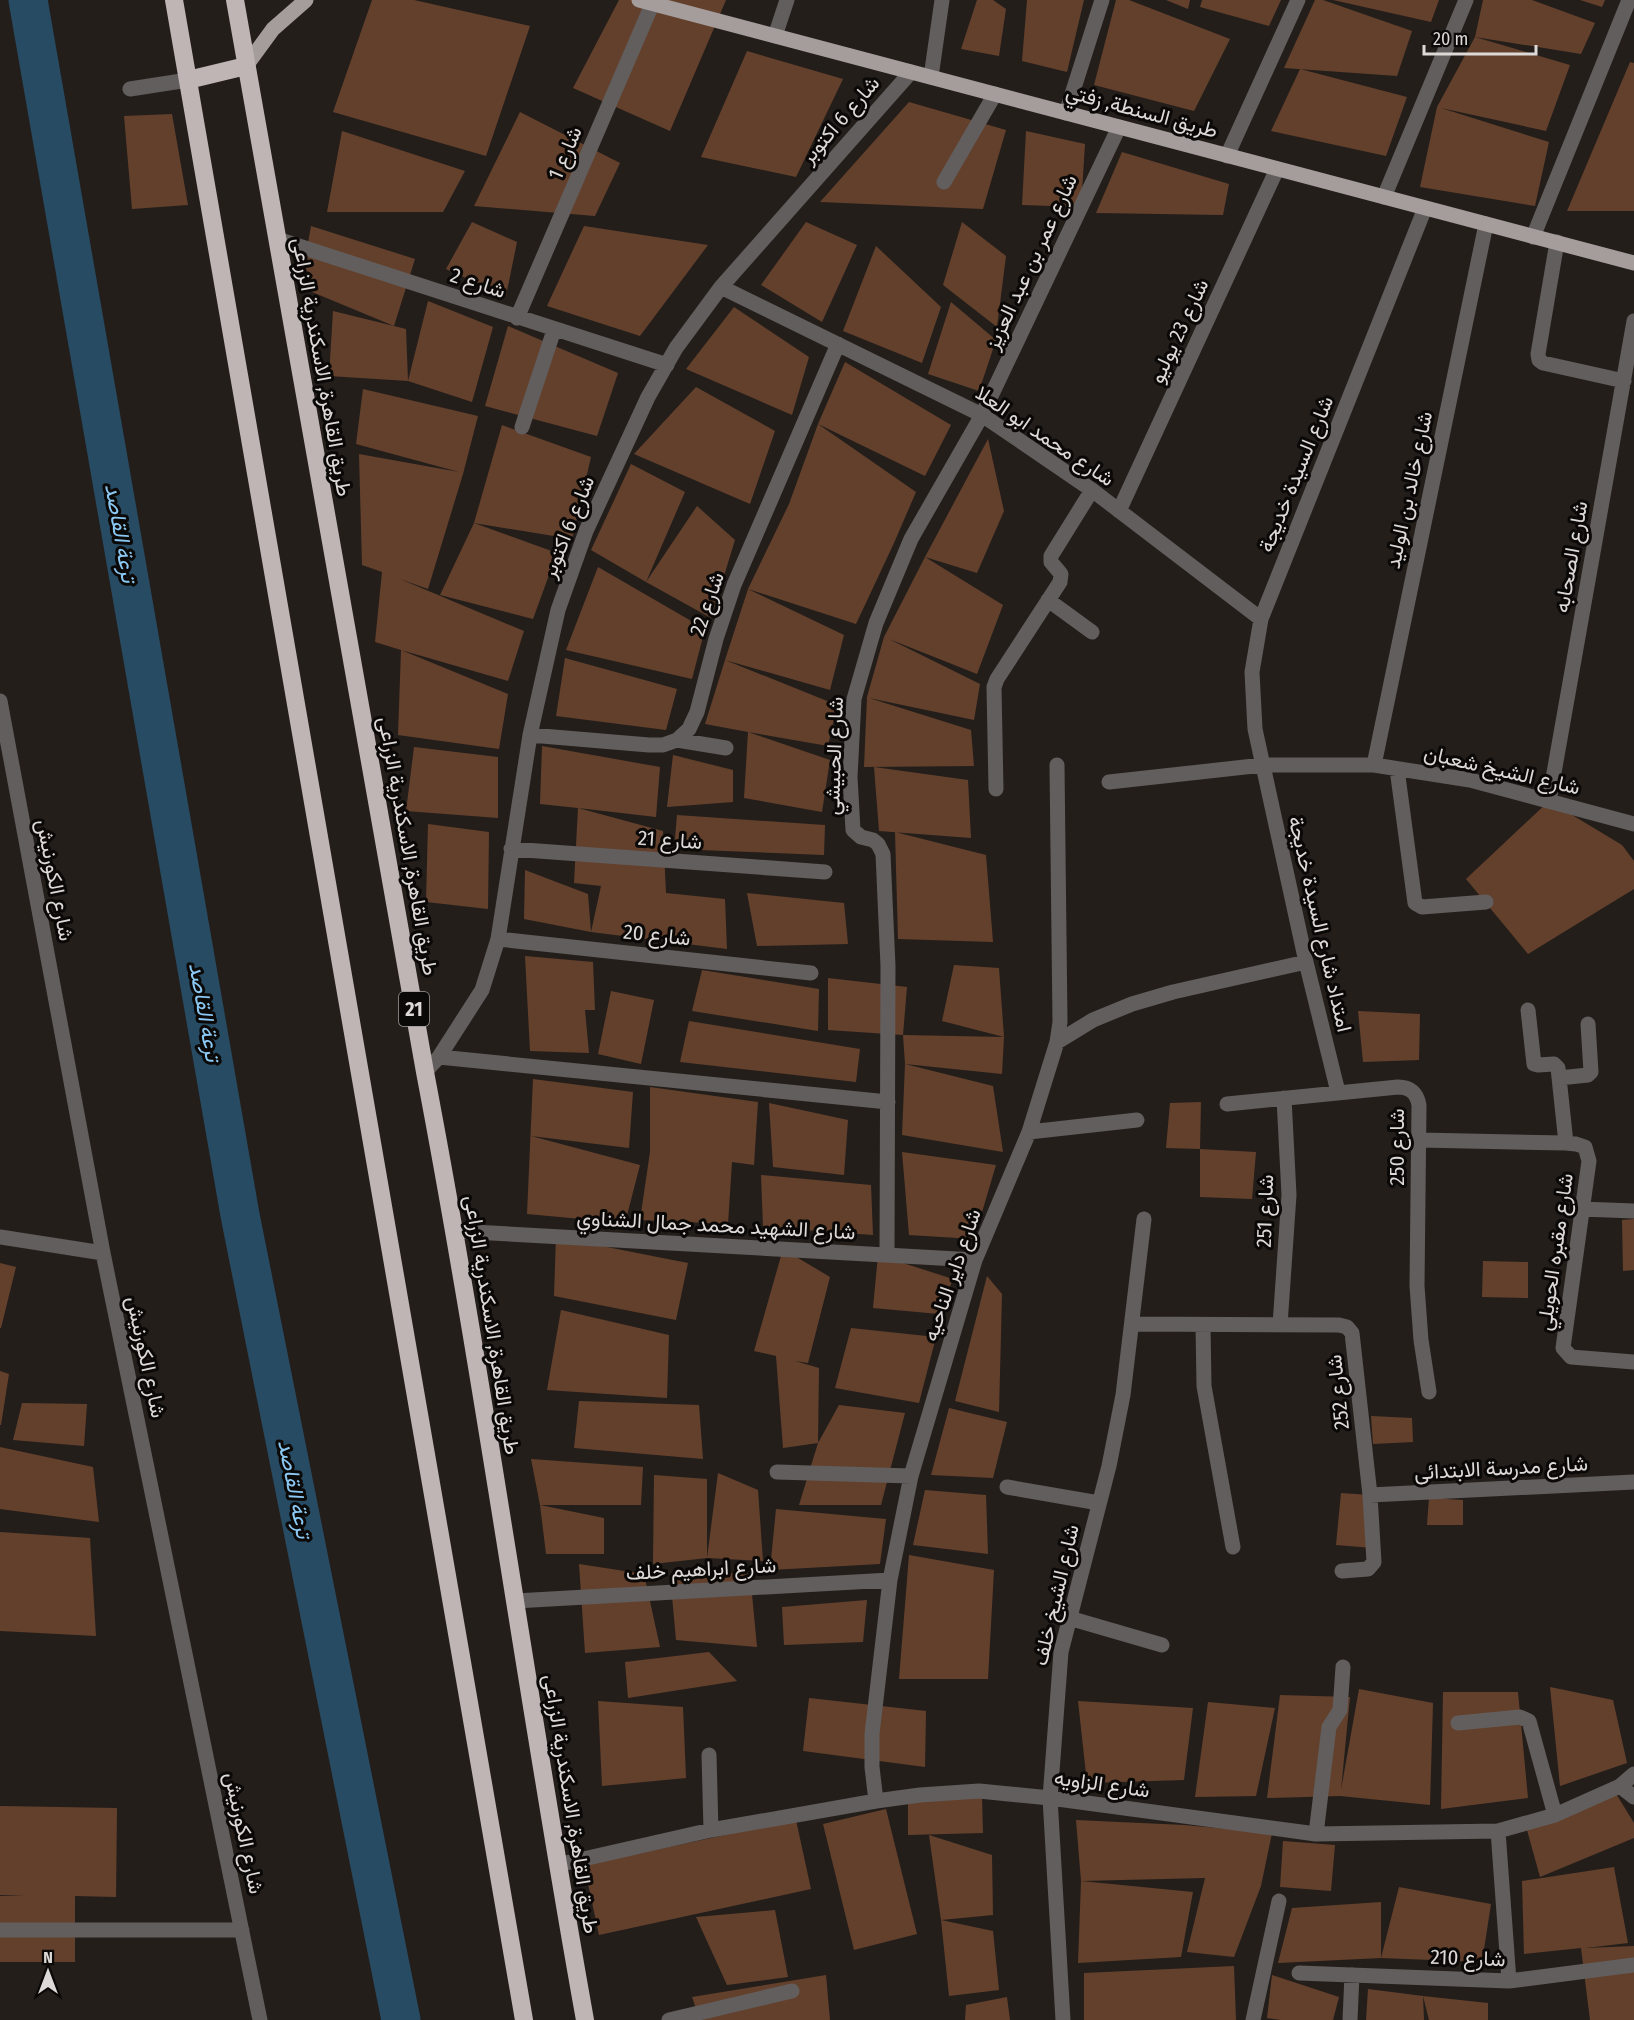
<svg xmlns="http://www.w3.org/2000/svg" width="1634" height="2020" viewBox="0 0 1634 2020" font-family="'Fira Sans Condensed',Vazirmatn,sans-serif">
<style>
.lines{fill:none;stroke-linecap:round;stroke-linejoin:round}
.canal{stroke:#274b63;stroke-width:39}
.building{fill:#63402c}
.minor{stroke:#625e5d;stroke-width:15}
.major{stroke:#a49d9c;stroke-width:15}
.highway{stroke:#bfb5b5;stroke-width:18}
.labels{text-anchor:middle;dominant-baseline:central;stroke-width:6;stroke-linejoin:round;paint-order:stroke}
.shield{fill:#0b0907;stroke:#9e9b99;stroke-width:1.5}
.shield-label{font-size:20px;font-weight:bold;fill:#ddd9d7}
.street-label{font-size:21px;fill:#ddd9d7;stroke:#0b0907}
.water-label{font-size:22px;font-style:italic;fill:#8bc9f4;stroke:#0b0907}
</style>
<rect width="100%" height="100%" fill="#241e1b"/>
<g class="lines">
<path class="canal" d="M28,0l212,1215 161,805"/>
</g>
<path class="building" d="M372,0h42l116,26 -44,130 -153,-44z
M619,0h107l-56,131 -97,-43z
M977,0h16l13,9 -7,47 -38,-7z
M1027,0h57l-17,72 -45,-11z
M1116,0h13l101,39 -36,72 -100,-26z
M1166,0h24l-2,9z
M1202,0h79l-12,26 -69,-19z
M1315,0h8l89,31 -15,45 -113,-8z
M1333,0h106l-8,22z
M1483,0h49l63,23 -14,31 -106,-17z
M1580,0h25l-3,7z
M1475,37l95,28 -24,66 -105,-23 108,34 -14,64 -115,-19 17,-80z
M747,51l96,28 -47,98 -95,-20z
M1630,62l4,1v148h-67z
M1300,69l107,28 -21,59 -115,-25z
M909,102l97,28 -23,79 -163,-7z
M520,112l100,51 -25,53 -121,-10z
M172,114l16,91 -56,4 -8,-93z
M342,131l123,40 -22,41h-116z
M1026,131l59,13 -4,63 -59,-2z
M1122,152l107,32 -6,31 -127,-2z
M472,222l45,20 -11,54 -60,-27z
M806,222l51,23 -35,77 -61,-37z
M962,222l44,34 -9,71 -54,-42z
M311,226l104,33 -21,67 -94,-39z
M584,226l124,19 -68,91 -93,-30z
M876,246l65,61 -19,56 -79,-32z
M428,301l65,26 -21,75 -64,-21z
M951,302l45,38 -17,51 -51,-17z
M734,307l75,50 -17,58 -106,-46z
M333,311l73,18 2,52 -79,-5z
M508,326l110,47 -21,63 -112,-30z
M845,362l106,63 -26,51 -107,-52z
M696,387l79,44 -25,73 -116,-50z
M363,389l115,27 -15,58 -35,115 -28,-10 124,52 -16,50 -107,-31 107,44 -9,55 -101,-14 3,-85 -26,-8 7,-70 -20,-7 -3,-111 100,18 -103,-28z
M818,424l98,68 -22,51 -38,81 -108,-35 41,-85z
M502,425l89,32 -19,82 -98,-16 83,30 -24,66 -93,-24 34,-72z
M988,439l16,72 -27,62 -52,-16z
M631,464l54,28 -39,90 51,-76 38,34 -24,78 -65,-36 -55,-32z
M925,557l78,48 -26,69 -88,-35 91,45 -6,36 -105,-22 102,32 3,36 -110,1 3,-70 17,-60z
M598,567l107,62 -13,50 -126,-29z
M748,589l96,46 -14,55 -105,-30z
M565,658l112,31 -11,41 -110,-14z
M725,660l112,45 -9,41 -80,-14 82,28 -8,52 -78,-14 4,-66 -43,-8z
M542,746l118,21 -4,50 -78,-9 85,23 3,62 59,6 2,50 -136,-17 -67,-13 1,-49 63,24 3,38 10,-46 -27,-3 4,-75 -38,-4z
M414,747l84,10v61l-92,-7z
M673,755l60,15v32l-66,5z
M874,767l94,13 3,58 -92,-7z
M1549,801l73,44 12,16v28l-106,65 -62,-75z
M677,815l148,10 -1,30 -150,-6z
M428,824l61,8 -1,77 -62,-7z
M895,832l91,23 7,87 -95,-3z
M747,893l97,10 4,41 -91,2z
M525,956l68,6 2,48h-10l4,43 -59,-2z
M954,965l45,3 5,69 -62,-16z
M702,970l117,19 -1,42 -126,-20z
M828,978l79,9 -4,48 101,2 -2,37 -97,-10 88,22 10,66 -101,-17 3,-71 -2,-29 -75,-5z
M611,991l43,9 -13,64 -43,-10z
M1358,1011l62,3 -1,46 -56,2z
M689,1021l171,28 -4,33 -176,-20z
M533,1079l100,13 -4,56 -98,-12 109,29 -15,58 -98,-9z
M650,1087l108,15 -4,63 -22,-3 -4,62 -88,-4 10,-68z
M1201,1102l-1,47 -34,-1 4,-45z
M769,1103l79,17 -4,55 -71,-8z
M1200,1149l56,3 -4,47 -52,-2z
M902,1152l94,13 -22,74 -65,-4z
M761,1175l110,10 2,50 -110,-8z
M1634,1219v51l-11,1 -1,-51z
M556,1237l132,26 -12,57 -122,-24z
M783,1249l47,28 -22,86 -13,-2 24,7 -1,75 -35,5 -7,-92 -22,-5z
M878,1255l75,24 -14,35 -66,-6z
M1483,1261l45,1v36l-46,-1z
M0,1263l16,4 -15,61h-1z
M987,1276l15,18 -3,118 -44,-11z
M561,1310l108,25 -2,63 -120,-8z
M851,1328l85,9 -17,66 -84,-15z
M0,1371l9,3 -8,51h-1z
M579,1401l120,4 4,54 -129,-11z
M22,1403l65,1 -3,42 -71,-6z
M839,1405l66,8 -24,92h-82l19,-62z
M949,1408l58,14 -14,56 -62,-3z
M1371,1416l41,2 1,24 -40,2z
M0,1447l93,20 6,55 -99,-13z
M531,1459l112,8 -2,38h-101z
M718,1473l40,17 5,71 -56,-3 -54,6 1,-89 53,4v79z
M925,1490l61,5 2,59 -75,-9z
M1341,1493l29,2 3,53 -37,-3z
M1429,1498l34,2v25h-36z
M540,1505l64,13v36h-58z
M776,1509l110,10 -6,45 -110,6z
M0,1532l90,6 6,98 -96,-5z
M909,1555l85,15 -6,109h-89z
M579,1564l65,10 16,73 -75,6z
M750,1573l7,74 -81,-7 -6,-66z
M867,1600l-4,42 -79,3 -2,-38z
M709,1652l28,29 -109,17 -3,-36z
M1550,1687l63,13 14,63 -67,23z
M1359,1689l74,14 -3,102 -90,-9 -73,2 13,-103 70,2 -9,93z
M1443,1692h75l10,106 -87,11z
M809,1698l117,13 -1,56 -122,-16z
M598,1701l85,6 3,71 -84,8z
M1078,1701l115,7 -9,72 -97,3z
M1208,1702l67,6 -19,88 -61,1z
M1615,1792l19,31v15l-94,39 -13,-47z
M982,1797l1,36 -75,2v-37z
M0,1806l117,2 -1,89 -41,-1v66h-75v-66l25,-1h-25z
M886,1809l31,125 -63,16 -31,-126z
M796,1820l15,69 -212,46 -15,-70z
M1076,1820l108,5 88,8 -11,53 -27,71 -47,-5 18,-74 -124,3z
M929,1835l63,20 1,60 -52,5z
M1283,1841l52,4 -4,46 -51,-4z
M1614,1867l14,76 -42,5 48,-2v74h-44l-9,-72 -57,6 -2,-73z
M1081,1881l112,11 -12,65 -103,6z
M1399,1887l92,17 -9,58 -101,-4 -103,5 14,-55 89,-6v56z
M775,1910l13,67 -61,8 -31,-68z
M941,1920l52,11 6,59 -50,6z
M1234,1966l2,54h-152v-47z
M826,1975l4,45h-130l-8,-23z
M1272,1975l67,22 -6,23h-52l-14,-2z
M1368,1989l55,7 1,24h-58z
M1423,1996l65,7v17h-59z
M1007,1997l3,23h-45l1,-15z"/>
<g class="lines">
<path class="minor" d="M775,36l12,-36
M931,77l11,-77
M130,89l58,-9
M1066,113l36,-113
M1227,156l71,-156
M944,182l51,-88
M1384,197l82,-197
M1533,237l96,-237
M277,239l390,126
M1557,242l-19,112 1,6 4,3 81,18
M721,287l261,128 110,75 169,129
M517,318l137,-318
M522,427l32,-97
M1119,511l158,-342
M1048,600l44,32
M0,701l103,552 157,767
M530,735l119,10h14l14,-5 12,-11 8,-17 19,-73 18,-54 104,-241
M677,740l49,8
M1374,765l112,-541
M1397,769l18,134 7,4 64,-5
M1109,782l154,-17h111l96,15 164,44
M996,789l-2,-102 3,-8 63,-97 1,-8 -10,-12v-6l41,-66
M1549,801l85,-480
M511,849l314,23
M498,939l313,34
M1528,1010l6,54 4,1 16,-1 4,4 8,75
M1057,1042l36,-22 39,-16 41,-12 133,-30
M439,1057l449,45
M425,1072l14,-15 43,-67 16,-51 32,-204 28,-125 28,-79 62,-134 28,-49 45,-61 190,-215
M1559,1078l29,-3 3,-3 -3,-48
M1338,1092l-32,-130 -51,-233 -3,-57 9,-53 164,-411
M1227,1104l171,-17c12,0 19,6 21,18l-2,181 4,54 8,52
M1029,1132l108,-12
M1419,1140l147,3 10,1 9,3 4,14 -26,187 8,9 63,5
M1581,1209l53,2
M455,1231l520,29
M0,1237l103,16
M887,1255l1,-289 -5,-112 -5,-10 -5,-4 -12,-3 -8,-7 -3,-53 4,-78 22,-76 35,-84 71,-124 137,-288
M1132,1324l207,1 8,2 5,6 18,162 4,67 -6,7 -26,2
M1203,1325l1,61 29,161
M1280,1325l9,-130 -5,-97
M777,1472l134,4
M1007,1487l92,16
M1370,1495l264,-13
M515,1601l375,-21
M1069,1618l93,27
M1458,1723l62,-6 9,4 26,94
M709,1755l2,75
M1620,1786l14,11
M876,1801l-4,-34v-33l18,-154 21,-104 64,-216 54,-128 28,-90 3,-20 -3,-257
M1498,1831l11,150
M1316,1834l13,-107 11,-17 3,-43
M557,1865l154,-35 165,-29 44,-6 59,-4 71,7 266,36 182,-3 57,-16 65,-29 14,-12
M0,1930h242
M1299,1973l210,8 125,-16
M669,2020l123,-29
M1063,2020l-13,-222 11,-146 48,-186 14,-71 21,-176
M1253,2020l26,-119
M1350,2020l2,-45"/>
<path class="major" d="M639,0l995,263
M246,66l27,-37 33,-29"/>
<path class="highway" d="M174,0l350,2020
M235,0l190,1072c60,315 103,632 160,948
M188,80l58,-14"/>
</g>
<g class="labels">
<rect class="shield" x="399" y="992" width="30" height="34" rx="4.5"/>
<g class="shield-label">
<text x="414" y="1009">21</text>
</g>
<g class="street-label">
<text transform="translate(1142 111) rotate(15)">طريق السنطة, زفتي</text>
<text transform="translate(840 120) rotate(-49)">شارع 6 اكتوبر</text>
<text transform="translate(565 153) rotate(-67)">شارع 1</text>
<text transform="translate(1031 262) rotate(-65)">شارع عمر بن عبد العزيز</text>
<text transform="translate(478 283) rotate(18)">شارع 2</text>
<text transform="translate(1179 331) rotate(-65)">شارع 23 يوليو</text>
<text transform="translate(322 367) rotate(80)">طريق القاهرة, الاسكندرية الزراعى</text>
<text transform="translate(1045 436) rotate(34)">شارع محمد ابو العلا</text>
<text transform="translate(1296 474) rotate(-68)">شارع السيدة خديجة</text>
<text transform="translate(1409 490) rotate(-78)">شارع خالد بن الوليد</text>
<text transform="translate(568 527) rotate(-68)">شارع 6 اكتوبر</text>
<text transform="translate(1571 557) rotate(-80)">شارع الصحابه</text>
<text transform="translate(707 604) rotate(-71)">شارع 22</text>
<text transform="translate(834 756) rotate(-88)">شارع الحبيشي</text>
<text transform="translate(1502 770) rotate(13)">شارع الشيخ شعبان</text>
<text transform="translate(670 840) rotate(4)">شارع 21</text>
<text transform="translate(408 846) rotate(80)">طريق القاهرة, الاسكندرية الزراعى</text>
<text transform="translate(55 880) rotate(79)">شارع الكورنيش</text>
<text transform="translate(1320 924) rotate(77)">امتداد شارع السيدة خديجة</text>
<text transform="translate(657 935) rotate(6)">شارع 20</text>
<text transform="translate(1397 1147) rotate(-90)">شارع 250</text>
<text transform="translate(1265 1211) rotate(-88)">شارع 251</text>
<text transform="translate(716 1225) rotate(3)">شارع الشهيد محمد جمال الشناوي</text>
<text transform="translate(1555 1252) rotate(-82)">شارع مقبره الحويلي</text>
<text transform="translate(952 1275) rotate(-71)">شارع داير الناحيه</text>
<text transform="translate(492 1325) rotate(81)">طريق القاهرة, الاسكندرية الزراعى</text>
<text transform="translate(146 1357) rotate(78)">شارع الكورنيش</text>
<text transform="translate(1338 1392) rotate(-96)">شارع 252</text>
<text transform="translate(1501 1468) rotate(-3)">شارع مدرسة الابتدائى</text>
<text transform="translate(701 1569) rotate(-3)">شارع ابراهيم خلف</text>
<text transform="translate(1056 1595) rotate(-77)">شارع الشيخ خلف</text>
<text transform="translate(1102 1784) rotate(8)">شارع الزاويه</text>
<text transform="translate(571 1804) rotate(81)">طريق القاهرة, الاسكندرية الزراعى</text>
<text transform="translate(244 1833) rotate(78)">شارع الكورنيش</text>
<text transform="translate(1468 1958) rotate(2)">شارع 210</text>
</g>
<g class="water-label">
<text transform="translate(121 533) rotate(80)">ترعة القاصد</text>
<text transform="translate(205 1012) rotate(80)">ترعة القاصد</text>
<text transform="translate(295 1489) rotate(79)">ترعة القاصد</text>
</g>
</g>
<g transform="translate(48 1972)" stroke="#0b0907" stroke-width="4.5" paint-order="stroke">
<path d="M0-4.5L10 22L0 15L-10 22Z" fill="#ddd9d7"/>
<text y="-9" font-size="16" font-weight="bold" text-anchor="middle" fill="#ddd9d7">N</text>
</g>
<path d="M1424 45v9h112v-9" fill="none" stroke="#ddd9d7" stroke-width="3"/>
<text x="1433" y="45" font-size="18" fill="#ddd9d7" stroke="#0b0907" stroke-width="4.5" paint-order="stroke">20 m</text>
</svg>
